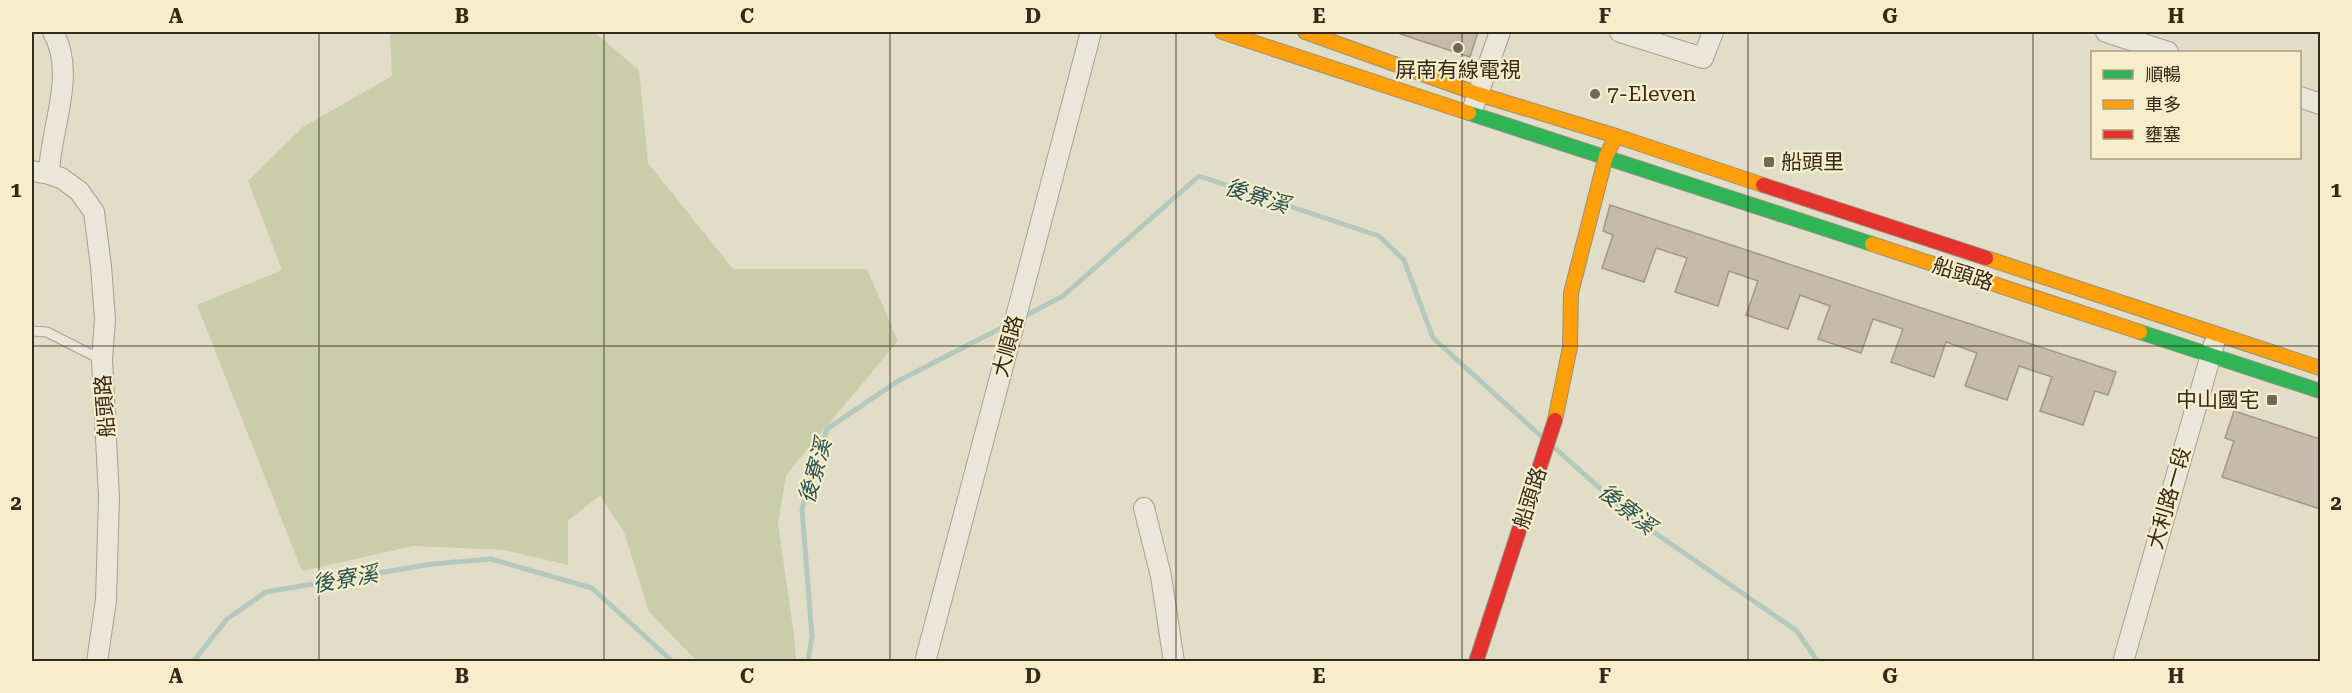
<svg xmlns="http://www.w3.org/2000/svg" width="2352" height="693" viewBox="0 0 2352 693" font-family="'Roboto Serif','Noto Sans TC',serif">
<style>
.cemetery{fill:#cacda9}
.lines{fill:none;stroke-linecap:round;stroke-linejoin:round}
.stream{stroke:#b4c8bd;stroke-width:5}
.building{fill:#c6bba8;stroke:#a29887;stroke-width:1.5}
.lane-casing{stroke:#a7a091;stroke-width:11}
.street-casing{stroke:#a7a091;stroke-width:22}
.fast-casing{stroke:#969081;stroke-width:16}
.slow-casing{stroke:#969081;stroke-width:16}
.jam-casing{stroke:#969081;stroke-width:16}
.lane{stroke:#eae6d9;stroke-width:9}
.street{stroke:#eae6d9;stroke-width:20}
.fast{stroke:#30b455;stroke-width:14}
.slow{stroke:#ff9f0a;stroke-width:14}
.jam{stroke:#e5322d;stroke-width:14}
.grid{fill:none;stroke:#34291a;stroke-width:1.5;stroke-opacity:0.55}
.poi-dot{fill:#716857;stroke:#f6edcb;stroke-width:2}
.labels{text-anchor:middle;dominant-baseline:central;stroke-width:4.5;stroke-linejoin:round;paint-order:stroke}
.poi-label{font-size:21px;fill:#34291a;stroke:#f6edcb;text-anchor:start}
.street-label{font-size:21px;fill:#34291a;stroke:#f6edcb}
.water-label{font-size:22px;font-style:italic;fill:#295455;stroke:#f6edcb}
.neatline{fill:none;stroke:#34291a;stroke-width:2}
.grid-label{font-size:20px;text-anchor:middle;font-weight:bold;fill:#34291a}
</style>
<rect width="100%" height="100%" fill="#e2ddc7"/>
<path class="cemetery" d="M390,32h204l45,38 9,93 85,106h134l31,72 -112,134 -8,49 16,111 2,26h-99l-48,-49 -25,-80 -24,-37 -32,26v44l-63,-15 -92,-4 -111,25 -105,-266 85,-35 -34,-89 55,-54 89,-51z"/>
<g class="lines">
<path class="stream" d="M1021,318l42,-22 136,-120 180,60 25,24 29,78 109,99
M1556,449l76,68 165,114 21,31
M193,662l34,-43 39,-27 166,-28 59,-5 101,29 81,74
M808,662l4,-26 -10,-127 25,-80 71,-48 109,-56"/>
</g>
<path class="building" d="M1400,32h78l-8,25 -70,-23z
M1610,205l506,167 -8,23 -13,-4 -12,34 -43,-14 12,-34 -33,-11 -12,34 -42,-14 12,-33 -31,-11 -12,35 -43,-15 12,-33 -30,-10 -12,34 -43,-14 12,-33 -30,-11 -12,34 -42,-14 12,-34 -29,-10 -11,35 -43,-14 12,-34 -31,-10 -12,34 -42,-14 11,-33 -10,-4z
M2234,411l86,28v70l-98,-32 12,-36 -9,-3z"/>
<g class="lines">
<g class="lane-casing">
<path id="lane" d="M32,331l15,1 55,28"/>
</g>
<g class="street-casing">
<path id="street" d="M1620,32l83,26 10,-26
M2106,32l62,20
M2300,97l20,7
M1474,105l26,-73
M32,171l17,3c1,-45 28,-100 4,-142
M49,174l12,4 18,13 15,21 7,54 4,53 -3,41 7,137 -3,103 -9,62
M1144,508l17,68 13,86
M925,662l166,-630
M2123,662l91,-318"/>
</g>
<g class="fast-casing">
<path id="fast" d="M1469,113l403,131
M2140,332l180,59"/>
</g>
<g class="slow-casing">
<path id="slow" d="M1222,32l247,81
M1305,32l173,62 138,42 147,49
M1872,244l268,88
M1986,258l334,110
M1555,420l15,-73 1,-54 35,-137 9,-18"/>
</g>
<g class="jam-casing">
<path id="jam" d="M1763,185l223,73
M1476,662l79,-242"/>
</g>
<use href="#lane" class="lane"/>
<use href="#street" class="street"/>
<use href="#fast" class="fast"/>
<use href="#slow" class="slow"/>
<use href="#jam" class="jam"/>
</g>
<path class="grid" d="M319,32v630M604,32v630M890,32v630M1176,32v630M1462,32v630M1748,32v630M2033,32v630M32,346h2288"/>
<g class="poi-dot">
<circle cx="1458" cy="48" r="6"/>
<circle cx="1595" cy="94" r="6"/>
<rect x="1763" y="156" width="12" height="12" rx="3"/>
<rect x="2266" y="394" width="12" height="12" rx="3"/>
</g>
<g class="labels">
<g class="poi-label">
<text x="1458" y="70" text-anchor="middle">屏南有線電視</text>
<text x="1607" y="94">7-Eleven</text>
<text x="1781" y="162">船頭里</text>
<text x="2260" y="400" text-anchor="end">中山國宅</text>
</g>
<g class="street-label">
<text transform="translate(1963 274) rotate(18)">船頭路</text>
<text transform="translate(1008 346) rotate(-75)">大順路</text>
<text transform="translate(105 406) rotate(-94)">船頭路</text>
<text transform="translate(1530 498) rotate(-72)">船頭路</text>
<text transform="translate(2169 498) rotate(-74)">大利路一段</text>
</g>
<g class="water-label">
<text transform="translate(1257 196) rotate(18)">後寮溪</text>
<text transform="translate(815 471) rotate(-74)">後寮溪</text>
<text transform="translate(1627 509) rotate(39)">後寮溪</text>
<text transform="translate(345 579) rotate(-10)">後寮溪</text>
</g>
</g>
<rect width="2352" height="693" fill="none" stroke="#f6edcb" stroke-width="66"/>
<rect x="2091" y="51" width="210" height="108" fill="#f6edcb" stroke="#a89f84" stroke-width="1.5"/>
<rect x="2103" y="70" width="30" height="9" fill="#30b455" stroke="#a89f84" stroke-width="1.5"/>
<text x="2145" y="81" font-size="18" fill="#34291a">順暢</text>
<rect x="2103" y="100" width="30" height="9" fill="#ff9f0a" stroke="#a89f84" stroke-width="1.5"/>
<text x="2145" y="111" font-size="18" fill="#34291a">車多</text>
<rect x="2103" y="130" width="30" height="9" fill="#e5322d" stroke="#a89f84" stroke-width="1.5"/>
<text x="2145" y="141" font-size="18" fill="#34291a">壅塞</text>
<rect x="33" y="33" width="2286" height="627" class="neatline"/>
<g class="grid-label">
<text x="176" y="23">A</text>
<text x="462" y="23">B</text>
<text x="747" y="23">C</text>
<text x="1033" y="23">D</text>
<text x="1319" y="23">E</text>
<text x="1605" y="23">F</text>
<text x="1890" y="23">G</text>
<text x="2176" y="23">H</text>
<text x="16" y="197">1</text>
<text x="2336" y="197">1</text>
<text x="16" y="510">2</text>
<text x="2336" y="510">2</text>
<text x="176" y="683">A</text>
<text x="462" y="683">B</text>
<text x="747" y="683">C</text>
<text x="1033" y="683">D</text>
<text x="1319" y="683">E</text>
<text x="1605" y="683">F</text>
<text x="1890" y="683">G</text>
<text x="2176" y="683">H</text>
</g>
</svg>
